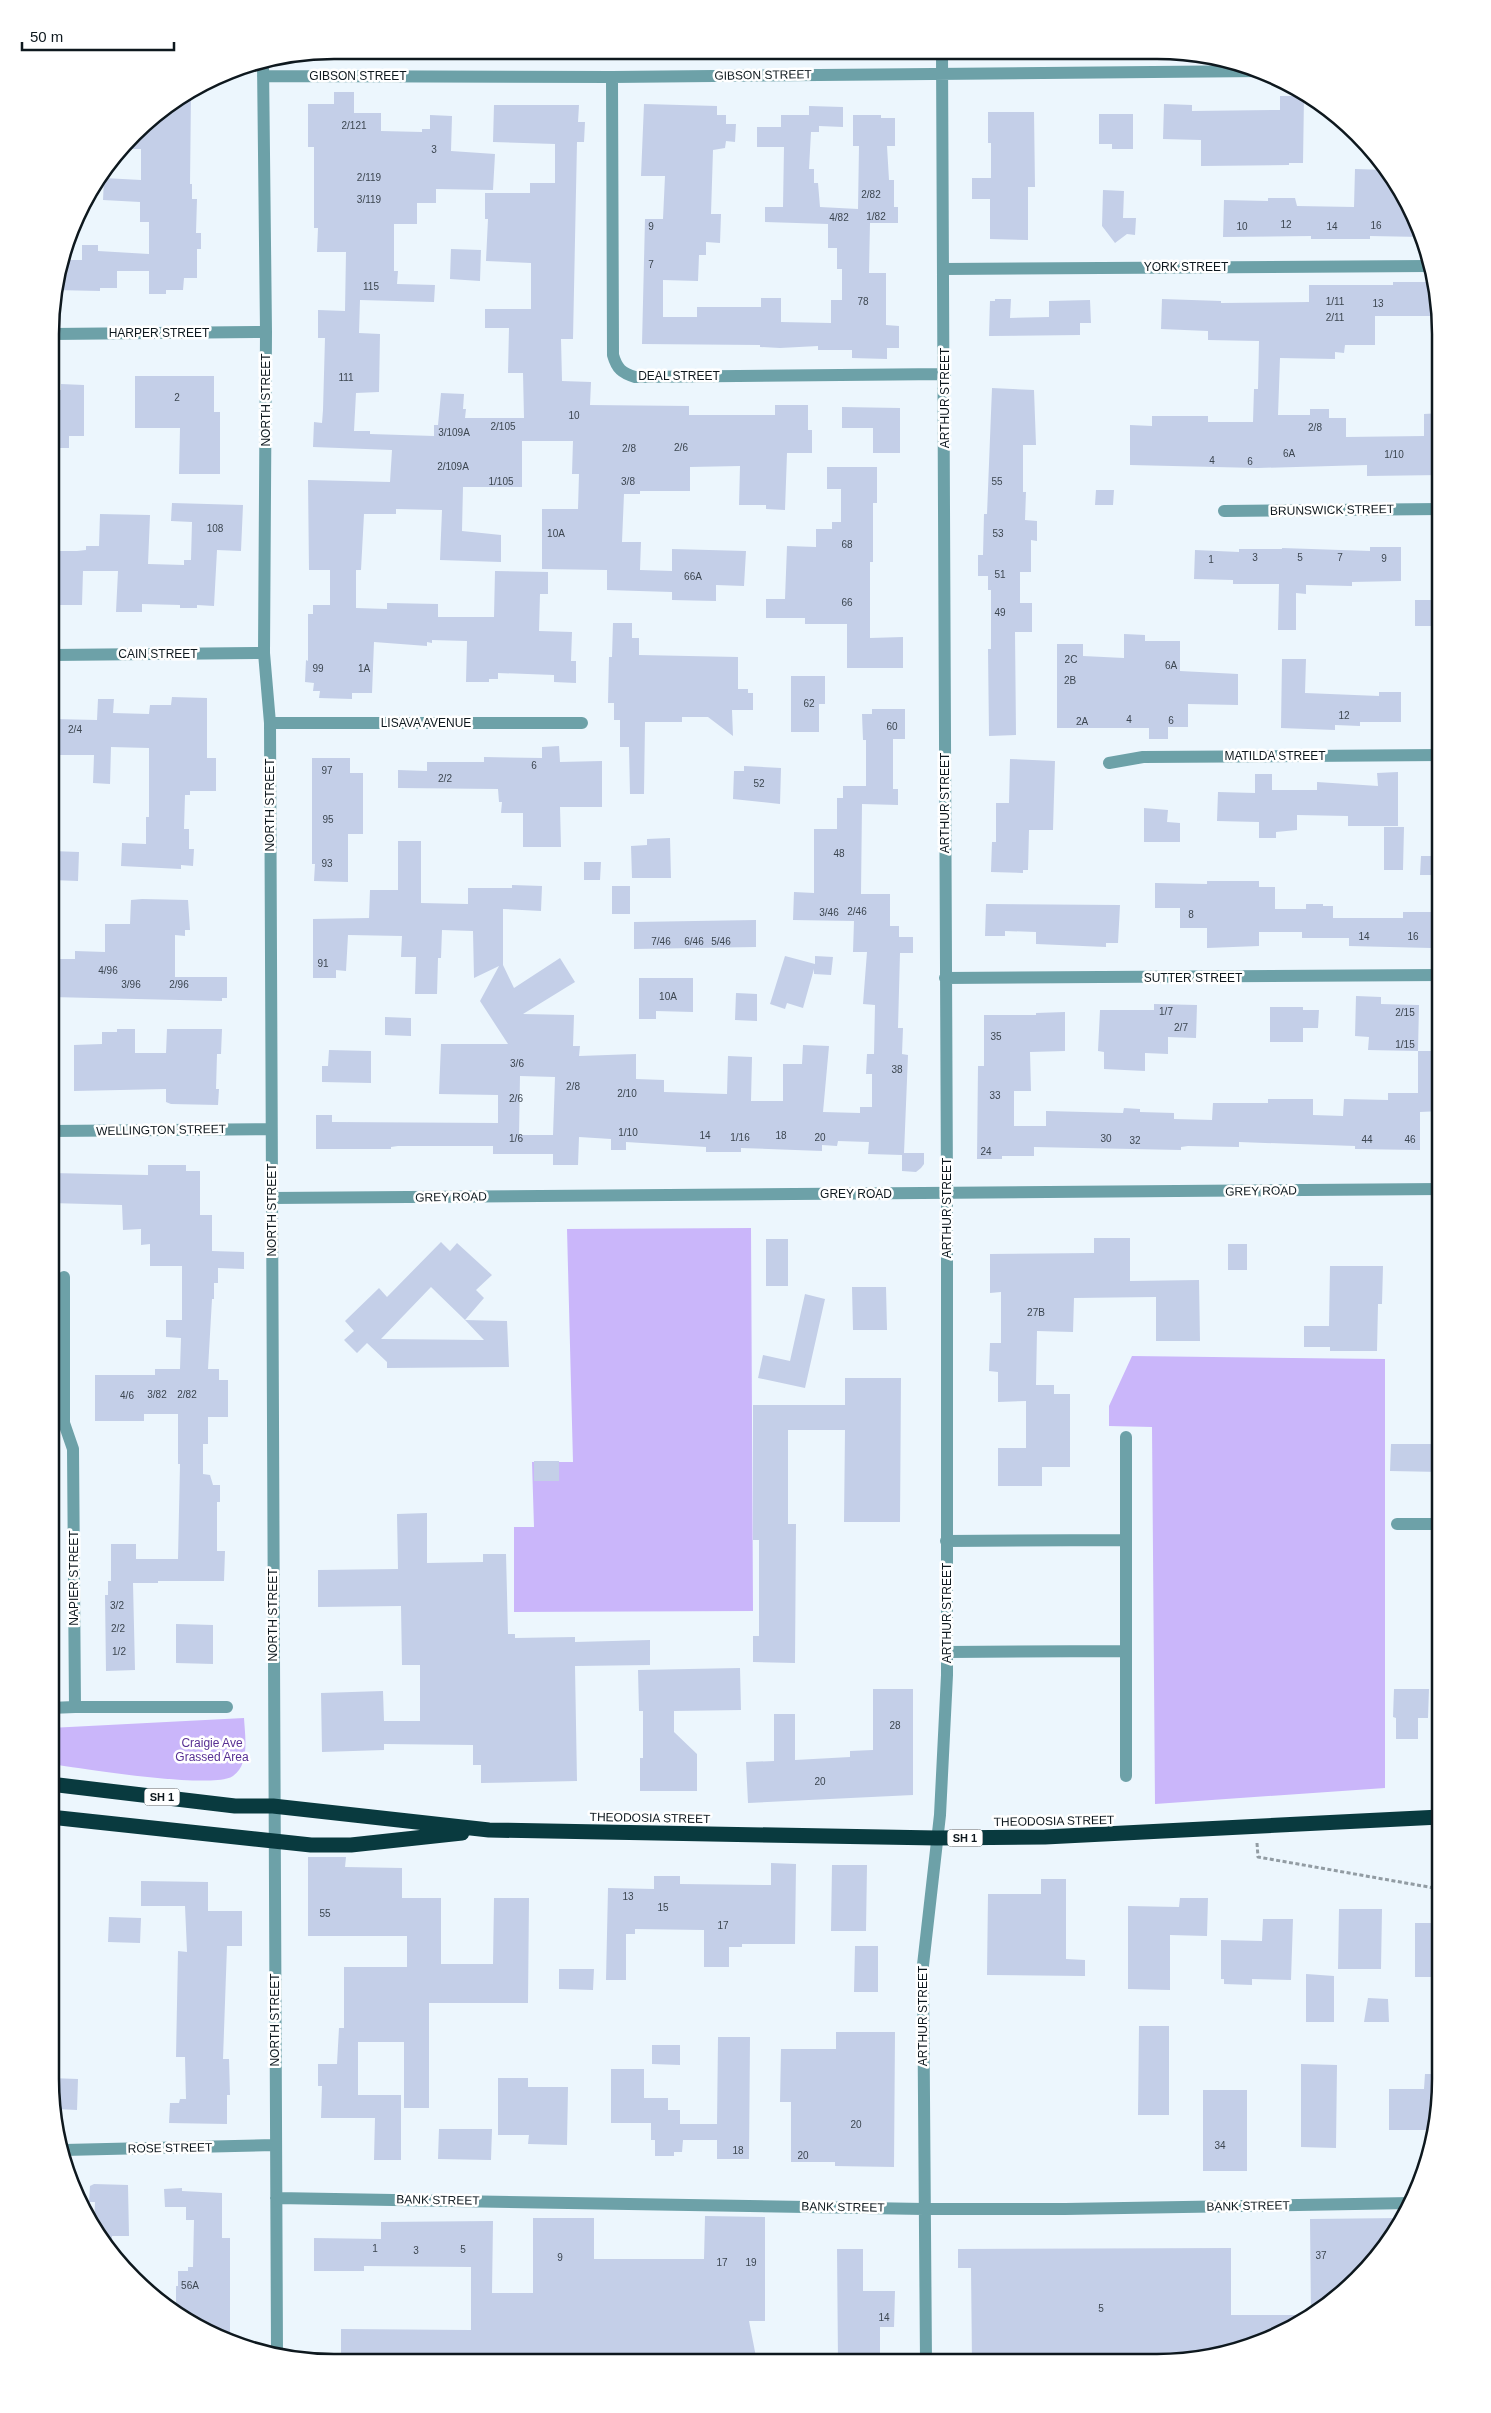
<svg xmlns="http://www.w3.org/2000/svg" width="1491" height="2413" viewBox="0 0 1491 2413" font-family="Helvetica,sans-serif">
<style>
.green{fill:#cab6fa}
.building{fill:#c4cfe8;fill-rule:evenodd}
.lines{fill:none;stroke-linecap:round;stroke-linejoin:round}
.path{stroke:#929ca3;stroke-width:3;stroke-dasharray:4 2.5;stroke-linecap:butt}
.minor{stroke:#6da1a8;stroke-width:12}
.highway{stroke:#093a3f;stroke-width:15}
.labels{text-anchor:middle;dominant-baseline:central;stroke-width:5;stroke-linejoin:round;paint-order:stroke}
.number-label{font-size:10px;fill:#3c4650}
.shield{fill:#fff;stroke:#565d62;stroke-width:1}
.shield-label{font-size:11px;font-weight:bold;fill:#0e181e}
.street-label{font-size:12px;fill:#0e181e;stroke:#fff}
.park-label{font-size:12px;fill:#583093;stroke:#fff}
.rim{fill:none;stroke:#0e181e;stroke-width:2.5}
</style>
<rect width="100%" height="100%" fill="#ecf6fd"/>
<path class="green" d="M751,1228l2,383 -239,1v-85h20l-2,-65h41l-6,-233z
M1132,1356l253,3v429l-230,16 -3,-377 -43,-1v-20z
M244,1718c1,18 6,46 -11,58 -20,14 -153,-8 -183,-12v-36z"/>
<path class="building" d="M334,92h20v21h27v18l41,1v-3h8v-14l22,1 -1,35 44,3 -2,36 -57,-1v14h-19v21h-23v47h4l-1,13 38,1 -1,17 -74,-2 -1,33 21,1 -1,58 -23,1 -2,38h16v3l64,2v-11h4l3,-32 23,1 -1,15h3l-1,9h59l-1,-45h-15l1,-45h-24v-19h46v-46l-45,-2 2,-42h-3v-26h45v-10h25v-39l-62,-2 1,-37h85l-1,17h7l-1,20h-7l-4,197h-12l1,42 29,1 -1,23 99,1v9h86v-10h33v25h4v23h-25l-2,57 -19,-1v-4h-27l1,-39 -50,1v24h-50v3h-16l-2,48h19l-1,28 32,1v-22l74,2 -2,35 -28,-1v16l-44,-1v-8l-65,-2v-20l-65,-1v-60h36l1,-35h-7l1,-33h-51v46h-59l-1,44 39,4v27l-61,-2 2,-50 -46,-1v5h-32l-3,56h-5v38l31,1v-6l51,1v13h56l1,-46 53,1v22h-8l-1,37 33,1 -1,29h5v22l-22,-1v-7l-56,-2v6h-9v3h-23l1,-41 -35,-1v3l-5,-1v4l-53,-4 -2,51h-20v6l-33,-1 1,-7h-7l1,-8 -9,-1 1,-22 2,1v-47h5v-9h17v-35h-21l-1,-90 82,2 2,-32 -79,-3 1,-25 8,1 1,-13 2,-72h-7v-28l27,1 1,-59h-29l1,-24h-4v-81h-6v-43h26z
M191,93l-1,91h2v15h5l-1,34h5v16h-4v29h-13l-1,12h-17v4h-17v-23h-32v17h-17v3l-46,-1 10,-30h18v-15h16v6l51,3v-32h-9v-20l-37,-2 1,-22 37,2v-31h-16l21,-28z
M1280,96h24l-1,67h-14v2l-88,1v-26l-38,-1 1,-35 28,1v6l88,-1z
M644,104l73,2v9h9v9h10l-1,18 -9,-1 -1,7 -12,2 -2,64h10l-1,29 -14,-1v13h-7l-1,26 -35,-1v37h34v-10h64v-9h20v24l50,1v-23h11v-31h-5v-21h-9v-24l-63,-2v-15h18l1,-60h-27v-20h24v-12h28v-9l34,1v20l-24,-1v6h-8l-2,37h5v14h4l2,24 38,2 1,-63h-6v-31h28v3h14v28h-8l2,34h5v27h4v16h-28l-1,50h17v52l13,1v22h-12v11l-35,-1v-8h-34v-4l-38,2 -20,-1v-2l-118,-1 3,-125h18l2,-43h-24z
M988,112h46l1,75h-7v53l-38,-1v-40h-18v-21h19v-35h-3z
M1099,114h34v35h-21v-5h-13z
M1355,169l32,1 33,55 2,12 -52,-1v3h-59v-3l-88,1 1,-37 44,1v-3h27l2,8 57,1z
M1103,190l21,1 -1,27h13l-1,17 -8,-1 -12,9 -13,-17z
M451,249l30,1 -1,31 -30,-2z
M1393,282h38l6,34h-62v29h-30l-1,8 -9,-1v7l-55,-1 -2,57h32v-6h19v9h17v19l78,-1v-22l17,-1v62l-74,1v-11l-109,3 -128,-3v-40l22,1v-10h56v6h45l1,-33h4l1,-48 -51,-1v-9l-47,-2 1,-30 59,2v2l88,-1v-17h84z
M995,299h16l-1,19 39,-1v-16l41,-1 1,23h-11v12l-91,1 1,-35h5z
M135,376h79v36h6v62h-41l1,-46h-45z
M61,384l23,1v51h-15v12h-16l-1,-58h9z
M992,388l42,2 2,55h-13v47h3l-1,28 12,1v20l-6,-1v32h-11v31h12v29h-17l1,103 -27,1 -1,-87h3v-59h-3v-14h-10v-21h5l1,-41h3z
M842,407l58,1v45h-27v-25h-31z
M827,467h50v36h-4v59h-3v76l33,-1v31h-56v-44h-42v-6h-39v-19h19l2,-53 29,1v-18h16v-7h9v-33h-14z
M1096,490h18l-1,15h-18z
M172,503l71,2 -2,46 -24,-1 -3,56 -17,-1v3h-17v-3l-38,-1v8h-26l2,-41h-35l-1,34h-30v-54h25l9,-1v-4h13l1,-32 50,1 -2,49 36,1v-5h7l1,-38 -21,-1z
M1370,547h31v34l-49,1v4l-46,-1v9l-10,-1v37h-18l1,-46h-46v-4l-39,-1 1,-29 44,2v-3h43v-1l88,3z
M1415,600h26v26h-26z
M613,623h19v15h7v17l99,2v32h10v4h5v17h-21l1,26 -25,-19h-26v5h-37l-1,72h-14l-1,-47h-9v-27h-6v-17h-6l1,-46h3z
M1124,634l21,1v6h35v30l58,3v31l-50,-1v23h-20v12h-19v-11h-92v-84h26v12l41,2z
M1282,659h24l-1,34 74,3v-4h22v30h-41v4l-25,-1v5l-54,-2z
M791,676h34v28h-6v28h-28z
M172,697l35,1v60h9v33h-26v4h-5l-1,34h5v20h5l-1,17 -12,-1v4l-60,-3 1,-23 24,1v-27h3v-69l-38,-1 -1,37 -17,-1 1,-28h-42v-31h2v-5l43,1 1,-21h16l-1,14 36,1 1,-9h21z
M872,709h33v30h-12v50h5v16l-36,-1 -1,90h29v32h9v11h14v16h-13l-2,75h5l-1,26 6,1 -4,98h20v11l-3,4 -5,4 -14,-1v-16l-34,-1 1,-12 -31,-1 -1,5 -15,-1v6l-81,-3v4h-35v-5l-80,-5v8h-15v-11l-32,-2 -1,28h-25v-11h-60v-8h-95l-7,1v2h-75v-34h16v7l166,1v-28l-59,-1 2,-50h67l-28,-43 19,-35 -25,12 -1,-47 -31,-1 -1,28h-3l-1,36h-22l1,-37h-15l1,-21 -54,-1 -2,36 -10,-1v8h-23v-59l56,-1 1,-28h28v-49h23v62l47,1v-16h44v-3l30,1 -1,25 -38,-2v56l11,23 46,-30 15,24 -52,32 51,1 -1,31h7l-1,10 57,-2v25l28,1v12l63,2 1,-38 24,1 -1,44h32v-37h19l1,-19 26,1 -6,66 37,1v-6h12v-33h-6l1,-20h7l1,-49 -12,-1 4,-52h-14l1,-31 -61,-1 1,-28 20,1v-64h23v-31h6v-12h23v-46h-3l-1,-26h10zM520,1076l35,1 -2,58h-34z
M559,746l1,16 42,-1v46h-42l1,40h-38v-34h-22l1,-11h-3l-1,-13 -100,-1v-18l29,1v-9h57v-5l58,1v-11z
M312,758h38v15h13v61h-15v48l-34,-1 1,-17h-3z
M1010,759l45,2 -2,69h-24l-1,40h-5v3l-32,-1 1,-30h4v-39h13z
M744,766l37,2 -1,36 -47,-5 1,-28h10z
M1398,772v54h-50v-10l-51,-1v15l-21,2v6h-17v-16l-42,-1 1,-29 37,1v-19h17v16h45v-8l61,4 -1,-13z
M1144,808l24,2 -1,12 13,1v19h-36z
M1384,827h20l-1,43h-19z
M670,838l1,40h-39l-1,-32 16,-1v-6z
M52,851l27,1 -1,29 -26,-1z
M1421,856h19l-1,19h-19z
M584,862h17l-1,18h-16z
M1207,881h52v6h16v22h31v-5h17v2h10v12h70v-6h28v36l-82,-2v-8h-47v-6h-43v14l-52,2v-20h-27v-20h-25v-25l52,1z
M612,886h18v28h-18z
M142,899l46,1 2,30h-5v6l-10,-1v42h52v21h-5v3l-171,-4 1,-38h23v-8l30,1v-28h25l1,-24z
M986,904l134,1 -2,38h-12v4l-70,-3v-12l-31,-1v5h-20z
M756,920v27l-122,2v-27z
M785,956l30,8v-8l18,1 -2,18 -17,-1v-5l-11,39 -16,-5 -2,6 -15,-5z
M639,978h54v34l-37,-1v8h-17z
M736,993l21,1v27l-22,-1z
M1356,996l25,1v7l38,1 -1,46 -50,-1 1,-13 -14,-1z
M1154,1004l43,1 -1,33 -28,-1v17l-23,-1v18l-41,-2v-17l-6,-1 2,-41h54z
M1270,1007h33v3h16l-1,18h-15v14h-33z
M1065,1012v39l-35,1 1,39h-17v35h32v-15l77,2 1,-5 16,1v3l34,1v6l38,1 1,-17h55v-4h45v16l30,1 1,-17 44,1v-7h30v-42h21l2,60 -21,1v38l-65,-1v-3l-116,-4v5l-51,-1 -7,1v3l-147,-3v9h-32v3h-25l1,-93h6v-51h52v-2z
M385,1017l26,1v18l-26,-1z
M117,1029h18v24h31l1,-24h55l-1,25h-4l-1,35h3l-1,16 -47,-1 -5,-2v-13l-92,2v-46l28,-1v-12h15z
M329,1050l42,1v32l-49,-1v-16h6z
M148,1165h38v6h14v44h12v36l32,1v17l-26,-1v15h-4v16h-2l-4,70h11v11h9v37h-20v27h-5v30l7,1 3,10h7v17h-3v49h8l-1,30h-66v2h-25l2,87 -29,1 -1,-76h3v-14h3v-37h25v15h42l2,-95h-2v-50h-34v7h-49v-46h60v-6h25l1,-31 -15,-1v-17h16v-54h-32v-22l-9,1v-16l-18,1 -1,-25 -71,-2v-30l97,2z
M1094,1238h36v43l69,-1 1,61h-44v-44l-82,1 -1,34 -36,-1 -1,54h18v9h16v73h-28v19h-44v-38h28v-47l-28,1v-30l-9,-1 1,-28h11v-51l-11,1v-39l104,-1z
M766,1239h22v47h-22z
M441,1242l9,9 7,-8 35,32 -16,15 8,8 -19,22 42,1 2,46 -122,1v-6l-20,-19 -10,10 -13,-13 10,-9 -9,-10 34,-33 8,9zM431,1287l34,33 19,20 -103,-1z
M1228,1244h19v26h-19z
M1330,1266h53l-1,38h-4l-1,47h-47v-4h-26v-21h25z
M852,1287h34l1,43h-34z
M805,1294l20,5 -20,89 -47,-10 5,-23 27,6z
M845,1378h56l-1,144h-56l1,-92h-57v94h8l-1,139 -42,-1v-26h6v-96h-6v-135h92z
M1391,1444h50v28l-51,-1z
M534,1461h25v20h-25z
M427,1513v50l56,-1v-8h23l2,80h7v4l60,-1v5l75,-2v25l-75,1 2,115 -96,2v-18h-8v-20l-89,-1v6l-62,2 -1,-59 62,-2 1,30h36v-56h-18l-1,-59 -83,1v-37l80,-1 -1,-55z
M176,1624l37,1v39l-37,-1z
M740,1668l1,42 -67,1v21l23,22v37h-57v-33h3v-47h-4l-1,-41z
M873,1689h40v106l-165,8 -2,-41 28,-1v-47h21v46l55,-3v-6l23,-1z
M1394,1689h35l-1,29h-10v21h-22v-21l-3,-1z
M308,1857h38l-1,10 57,1v30h39v66h52l1,-66h35l-1,105h-99v105h-25v-66h-46v53h43v65h-27l1,-42h-54l1,-32h-4v-22h19l2,-36h5v-61h63v-31h-99z
M771,1863l25,1 -1,80h-53v3h-13v20h-25v-37l-69,-1v5h-9v46h-20l2,-92 46,1v-13h26v8l91,1z
M832,1865h35l-1,66h-35z
M1041,1879h25v80l19,1v16l-98,-1 1,-81h53z
M141,1881l67,1v29h34v35h-15l-4,113h6l1,36h-3v29l-58,-1 1,-20h9l1,-4h6l-1,-42h-9l2,-106 9,1 -2,-46h-44z
M1180,1898h28l-1,38 -37,-1v55l-42,-1v-83l51,1z
M1339,1909h43l-1,60h-43z
M109,1917l32,1 -1,25 -32,-1z
M1263,1919h30l-2,61 -39,-1v6l-28,-1v-5h-3v-39l41,1z
M1415,1923h25v54h-25z
M855,1946h23v46h-24z
M559,1969h35l-1,21 -34,-1z
M1306,1974l28,2v46h-28z
M1368,1998l20,1 1,23h-25z
M1139,2026h30v89h-31z
M836,2032h59l-1,135 -59,-1v-4h-44v-60h-11l1,-53h55z
M718,2037h32l-1,122h-32v-19h-34l-1,12h-8v4h-19v-16h-4v-17h-40v-54h33v29h24v12h12v14h37z
M652,2045h28v20l-28,-1z
M1301,2064l36,1 -1,83 -35,-1z
M1425,2074h15v24l-7,32h-44v-41h35z
M50,2078l28,1 -1,31 -21,-1z
M498,2078h30v9h40l-1,58 -39,-1 1,-9h-31z
M1203,2090h44v81h-44z
M439,2129h53l-1,31 -53,-1z
M94,2184l34,1 1,51h-17l-1,19 -17,-28 1,-25h-6l1,-16z
M182,2188v3l40,2v45h8v94l-20,1 -34,-20v-27h2v-15h10v-4h5l1,-47h-8v-13h-21l-1,-18z
M705,2216l60,1v104h-16l8,41 -416,-1v-32l130,1v-63l-107,-1v5h-50v-33l67,1v-17l112,-1 -1,72h41v-75h61v41h110z
M1402,2218l-19,34 -53,52 -64,38 -108,21 -186,-1 -1,-94h-13v-19l273,-1v67h80l-1,-96z
M837,2249h26v42h32l-1,36h-14v35h-42z"/>
<g class="lines">
<path class="path" d="M1257,1843l1,14 182,32"/>
<path class="minor" d="M263,64l3,268 -2,321 6,70 7,1632
M263,76l349,1 651,-6
M612,77l1,278c4,14 9,18 22,22l310,-3
M944,269l484,-3
M52,334l214,-2
M1224,511l217,-2
M52,655l212,-2
M270,723h312
M1109,763l34,-6 298,-2
M945,978l496,-3
M51,1131l220,-2
M272,1198l1169,-9
M1126,1437v339
M1397,1524h44
M946,1541l180,-1
M947,1652l179,-1
M75,1707h152
M50,1708l25,-1 -2,-258 -9,-26v-146
M64,2150l211,-5
M276,2198l648,11h141l346,-6
M926,2362l-3,-397 17,-150 7,-140v-481l-5,-1142"/>
<path class="highway" d="M50,1784l185,22h38l216,24 448,8 108,-1 395,-20
M50,1817l261,28h40l111,-12"/>
</g>
<g class="labels">
<g class="number-label">
<text x="354" y="125">2/121</text>
<text x="434" y="149">3</text>
<text x="369" y="177">2/119</text>
<text x="871" y="194">2/82</text>
<text x="369" y="199">3/119</text>
<text x="876" y="216">1/82</text>
<text x="839" y="217">4/82</text>
<text x="1286" y="224">12</text>
<text x="1376" y="225">16</text>
<text x="651" y="226">9</text>
<text x="1242" y="226">10</text>
<text x="1332" y="226">14</text>
<text x="651" y="264">7</text>
<text x="371" y="286">115</text>
<text x="863" y="301">78</text>
<text x="1335" y="301">1/11</text>
<text x="1378" y="303">13</text>
<text x="1335" y="317">2/11</text>
<text x="346" y="377">111</text>
<text x="177" y="397">2</text>
<text x="574" y="415">10</text>
<text x="503" y="426">2/105</text>
<text x="1315" y="427">2/8</text>
<text x="454" y="432">3/109A</text>
<text x="681" y="447">2/6</text>
<text x="629" y="448">2/8</text>
<text x="1289" y="453">6A</text>
<text x="1394" y="454">1/10</text>
<text x="1212" y="460">4</text>
<text x="1250" y="461">6</text>
<text x="453" y="466">2/109A</text>
<text x="501" y="481">1/105</text>
<text x="628" y="481">3/8</text>
<text x="997" y="481">55</text>
<text x="215" y="528">108</text>
<text x="556" y="533">10A</text>
<text x="998" y="533">53</text>
<text x="847" y="544">68</text>
<text x="1255" y="557">3</text>
<text x="1300" y="557">5</text>
<text x="1340" y="557">7</text>
<text x="1384" y="558">9</text>
<text x="1211" y="559">1</text>
<text x="1000" y="574">51</text>
<text x="693" y="576">66A</text>
<text x="847" y="602">66</text>
<text x="1000" y="612">49</text>
<text x="1071" y="659">2C</text>
<text x="1171" y="665">6A</text>
<text x="318" y="668">99</text>
<text x="364" y="668">1A</text>
<text x="1070" y="680">2B</text>
<text x="809" y="703">62</text>
<text x="1344" y="715">12</text>
<text x="1129" y="719">4</text>
<text x="1171" y="720">6</text>
<text x="1082" y="721">2A</text>
<text x="892" y="726">60</text>
<text x="75" y="729">2/4</text>
<text x="534" y="765">6</text>
<text x="327" y="770">97</text>
<text x="445" y="778">2/2</text>
<text x="759" y="783">52</text>
<text x="328" y="819">95</text>
<text x="839" y="853">48</text>
<text x="327" y="863">93</text>
<text x="857" y="911">2/46</text>
<text x="829" y="912">3/46</text>
<text x="1191" y="914">8</text>
<text x="1364" y="936">14</text>
<text x="1413" y="936">16</text>
<text x="661" y="941">7/46</text>
<text x="694" y="941">6/46</text>
<text x="721" y="941">5/46</text>
<text x="323" y="963">91</text>
<text x="108" y="970">4/96</text>
<text x="131" y="984">3/96</text>
<text x="179" y="984">2/96</text>
<text x="668" y="996">10A</text>
<text x="1166" y="1011">1/7</text>
<text x="1405" y="1012">2/15</text>
<text x="1181" y="1027">2/7</text>
<text x="996" y="1036">35</text>
<text x="1405" y="1044">1/15</text>
<text x="517" y="1063">3/6</text>
<text x="897" y="1069">38</text>
<text x="573" y="1086">2/8</text>
<text x="627" y="1093">2/10</text>
<text x="995" y="1095">33</text>
<text x="516" y="1098">2/6</text>
<text x="628" y="1132">1/10</text>
<text x="705" y="1135">14</text>
<text x="781" y="1135">18</text>
<text x="740" y="1137">1/16</text>
<text x="820" y="1137">20</text>
<text x="516" y="1138">1/6</text>
<text x="1106" y="1138">30</text>
<text x="1367" y="1139">44</text>
<text x="1410" y="1139">46</text>
<text x="1135" y="1140">32</text>
<text x="986" y="1151">24</text>
<text x="1036" y="1312">27B</text>
<text x="157" y="1394">3/82</text>
<text x="187" y="1394">2/82</text>
<text x="127" y="1395">4/6</text>
<text x="117" y="1605">3/2</text>
<text x="118" y="1628">2/2</text>
<text x="119" y="1651">1/2</text>
<text x="895" y="1725">28</text>
<text x="820" y="1781">20</text>
<text x="628" y="1896">13</text>
<text x="663" y="1907">15</text>
<text x="325" y="1913">55</text>
<text x="723" y="1925">17</text>
<text x="856" y="2124">20</text>
<text x="1220" y="2145">34</text>
<text x="738" y="2150">18</text>
<text x="803" y="2155">20</text>
<text x="375" y="2248">1</text>
<text x="463" y="2249">5</text>
<text x="416" y="2250">3</text>
<text x="1321" y="2255">37</text>
<text x="560" y="2257">9</text>
<text x="722" y="2262">17</text>
<text x="751" y="2262">19</text>
<text x="190" y="2285">56A</text>
<text x="1101" y="2308">5</text>
<text x="884" y="2317">14</text>
</g>
<g class="shield">
<rect x="144.5" y="1788.5" width="35" height="17" rx="4"/>
<rect x="947.5" y="1829.5" width="35" height="17" rx="4"/>
</g>
<g class="shield-label">
<text x="162" y="1797">SH 1</text>
<text x="965" y="1838">SH 1</text>
</g>
<g class="street-label">
<text transform="translate(763 75) rotate(-1)">GIBSON STREET</text>
<text x="358" y="76">GIBSON STREET</text>
<text x="1186" y="267">YORK STREET</text>
<text x="159" y="333">HARPER STREET</text>
<text x="679" y="376">DEAL STREET</text>
<text transform="translate(945 398) rotate(-90)">ARTHUR STREET</text>
<text transform="translate(266 400) rotate(-90)">NORTH STREET</text>
<text transform="translate(1332 510) rotate(-1)">BRUNSWICK STREET</text>
<text x="158" y="654">CAIN STREET</text>
<text x="426" y="723">LISAVA AVENUE</text>
<text x="1275" y="756">MATILDA STREET</text>
<text transform="translate(945 803) rotate(-90)">ARTHUR STREET</text>
<text transform="translate(270 805) rotate(-90)">NORTH STREET</text>
<text x="1193" y="978">SUTTER STREET</text>
<text transform="translate(161 1130) rotate(-1)">WELLINGTON STREET</text>
<text transform="translate(1261 1191) rotate(-1)">GREY ROAD</text>
<text x="856" y="1194">GREY ROAD</text>
<text transform="translate(451 1197) rotate(-1)">GREY ROAD</text>
<text transform="translate(947 1208) rotate(-90)">ARTHUR STREET</text>
<text transform="translate(272 1210) rotate(-90)">NORTH STREET</text>
<text transform="translate(74 1578) rotate(-90)">NAPIER STREET</text>
<text transform="translate(947 1613) rotate(-90)">ARTHUR STREET</text>
<text transform="translate(273 1615) rotate(-90)">NORTH STREET</text>
<text transform="translate(650 1818) rotate(1)">THEODOSIA STREET</text>
<text transform="translate(1054 1821) rotate(-1)">THEODOSIA STREET</text>
<text transform="translate(923 2016) rotate(-90)">ARTHUR STREET</text>
<text transform="translate(275 2020) rotate(-90)">NORTH STREET</text>
<text transform="translate(170 2148) rotate(-1)">ROSE STREET</text>
<text transform="translate(438 2200) rotate(1)">BANK STREET</text>
<text transform="translate(1248 2206) rotate(-1)">BANK STREET</text>
<text transform="translate(843 2207) rotate(1)">BANK STREET</text>
</g>
<g class="park-label">
<text x="212" y="1743">Craigie Ave<tspan x="212" dy="14">Grassed Area</tspan></text>
</g>
</g>
<path d="M0 0H1491V2413H0ZM334 59H1157A275 275 0 0 1 1432 334V2079A275 275 0 0 1 1157 2354H334A275 275 0 0 1 59 2079V334A275 275 0 0 1 334 59Z" fill="#fff" fill-rule="evenodd"/>
<path class="rim" d="M334 59H1157A275 275 0 0 1 1432 334V2079A275 275 0 0 1 1157 2354H334A275 275 0 0 1 59 2079V334A275 275 0 0 1 334 59Z"/>
<path d="M22 42v8h152v-8" fill="none" stroke="#0e181e" stroke-width="2.5"/>
<text x="30" y="42" font-size="15" fill="#0e181e" stroke="#ffffff" stroke-width="4" paint-order="stroke">50 m</text>
</svg>
